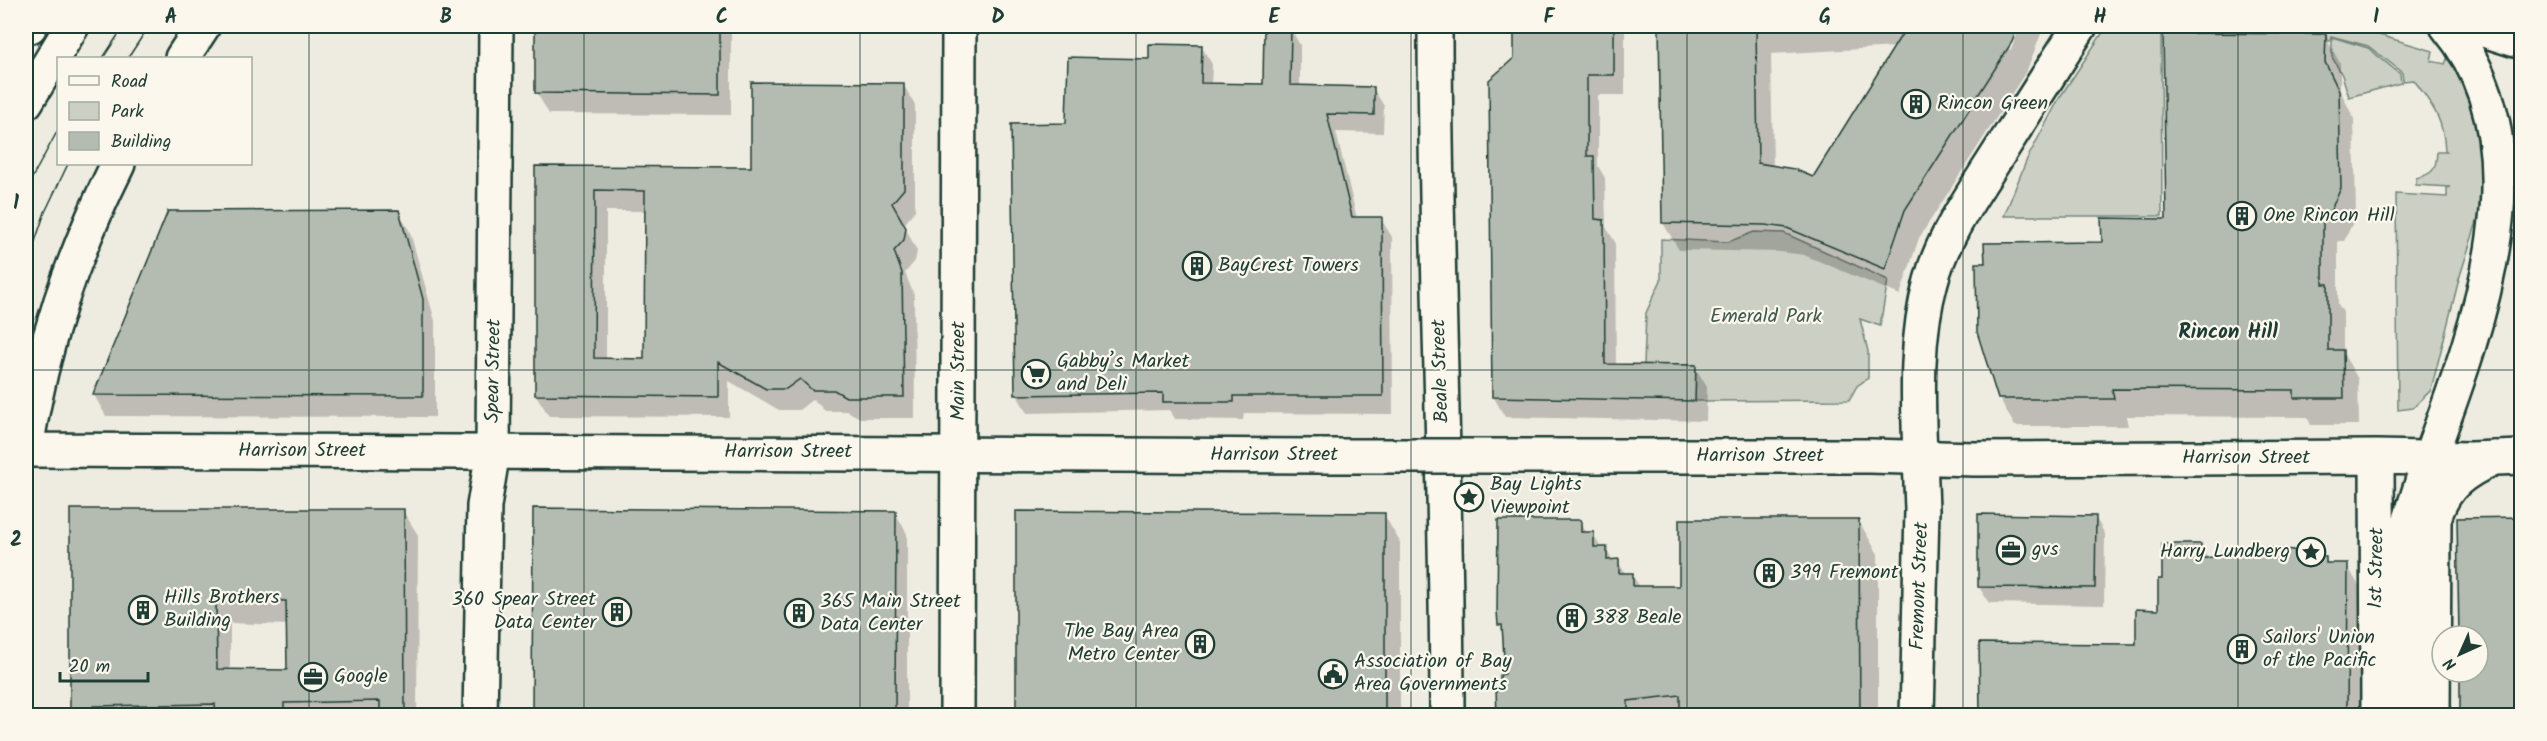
<svg xmlns="http://www.w3.org/2000/svg" width="2547" height="741" viewBox="0 0 2547 741" font-family="Kalam,sans-serif">
<style>
.green{fill:#cbcfc4;stroke:#75867c;stroke-width:1.5}
.shadow{fill:#0003;fill-rule:evenodd}
.building{fill:#b4bbb0;stroke:#1f3d34;stroke-width:1.5;fill-rule:evenodd}
.lines{fill:none;stroke-linecap:round;stroke-linejoin:round}
.minor-casing{stroke:#1f3d34;stroke-width:38}
.major-casing{stroke:#1f3d34;stroke-width:38}
.highway-casing{stroke:#1f3d34;stroke-width:38}
.minor{stroke:#fbf7ec;stroke-width:33}
.major{stroke:#fbf7ec;stroke-width:33}
.highway{stroke:#fbf7ec;stroke-width:33}
.tram{stroke:#1f3d34;stroke-width:1.5}
.major-bridge-casing{stroke:#1f3d34;stroke-width:38;stroke-linecap:butt}
.major-bridge{stroke:#fbf7ec;stroke-width:33}
.grid{fill:none;stroke:#1f3d34;stroke-width:1.5;stroke-opacity:0.55}
.labels{text-anchor:middle;dominant-baseline:central;stroke-width:4.5;stroke-linejoin:round;paint-order:stroke}
.poi-label{font-size:20px;fill:#1f3d34;stroke:#fbf7ec;text-anchor:start}
.park-label{font-size:20px;fill:#415a51;stroke:#fbf7ec}
.street-label{font-size:20px;fill:#1f3d34;stroke:#fbf7ec}
.neighbourhood-label{font-size:21px;font-weight:bold;fill:#1f3d34;stroke:#fbf7ec}
.neatline{fill:none;stroke:#1f3d34;stroke-width:2}
.grid-label{font-size:20px;text-anchor:middle;font-weight:bold;fill:#1f3d34}
</style>
<rect width="100%" height="100%" fill="#eeece1"/>
<filter id="ink" filterUnits="userSpaceOnUse"><feTurbulence type="fractalNoise" baseFrequency=".0167" numOctaves="2"/><feDisplacementMap in="SourceGraphic" scale="12" xChannelSelector="R" yChannelSelector="G"/><feConvolveMatrix kernelMatrix="1 2 1 2 8 2 1 2 1" color-interpolation-filters="sRGB"/></filter>
<g filter="url(#ink)">
<path class="green" d="M2107,26h242l84,25 -2,10 14,3 2,-5 10,10 20,53 10,45 -7,45 -21,67 -28,111 -18,18 -15,2 -2,-216 51,3v-9l4,-1 -35,-2v-7c18,-4 20,-9 21,-26h11l-3,-1c-1,-32 -13,-46 -31,-71l-11,1 -1,-9 -34,-26 -37,-10 -1,5h-3l-1,-8 -165,-2 1,185h-158l23,-57 33,-62z
M2332,37l36,11 32,26 1,9 -52,14 -7,-22 -10,-18z
M1754,232l30,1 104,47 -8,46 -20,-7 8,32v27l-11,8 -8,14 -154,1v-36h-51l2,-52 15,-33v-41l67,3z"/>
<path class="shadow" d="M537,26h194v89l-182,-1 -12,-21z
M1516,26h109v69h-27v71l7,12 1,49 9,15 1,124 79,1 12,20 -1,34 -201,-4 -12,-21z
M1661,26h356l-9,22 3,2 9,-24h24l-17,44 -108,168 -19,57 -96,-40 -23,-3 -102,-2 -16,-27zM1896,47l-83,132 -40,-12 -2,-113z
M1290,27l10,18v42l73,1 11,18 -1,27 -47,-1 21,87h24l11,18 1,177 -149,-1 -1,7 -68,-1 -5,-9 -143,3 -10,-18 51,-270 82,-65 51,-14 11,18 -1,21 53,1z
M2325,36l15,27v27l14,29 2,97 -12,25h-6v63l5,8v41l15,26 1,46h-48l-4,-8 -181,-1 2,10h-113l-16,-28 104,-154 65,-24z
M903,84l12,21v105l-11,15 13,26 -2,10 -10,12 9,22 1,123h-55l-13,-7h-22l-12,-12 -14,11h-20l-50,-29v36l-180,-1 -13,-21 1,-228 216,2zM606,211h40l-1,149h-39z
M398,211l12,21 25,89v96l-329,-1 -12,-21z
M72,510l331,1 15,24 -1,181h-345zM230,623l58,2v46l-58,-1z
M895,512l12,22v182h-374z
M1384,515l16,27v174h-383z
M2095,517l10,17 -1,71 -115,-2 -10,-16z
M2522,519v197h-58l-2,-5 -1,-39h17v-36h-17z
M1858,520l20,34v162h-380l9,-40 -3,-43 -5,-9 81,-103 7,13h6l8,14 5,1 7,12h5l8,14h6l8,12h41z
M2200,545l8,14 117,-1 4,7h18l16,28 -1,123h-381l156,-70 22,-35 5,-31z"/>
<path class="building" d="M535,26h185v69l-185,-2z
M1264,26h27l-1,59 84,2v28l-47,-1 25,103h30l1,179h-149v6h-71v-9l-148,2 -4,-271 55,-1 2,-66 81,2v-15l53,1 -1,38 62,1z
M1514,26h100v49h-27v81h7l1,63 9,1 1,144 91,1 -1,36 -203,-4 -3,-317 25,-22z
M1659,26h97l2,137 36,6 19,8 94,-151h111l-6,16 -107,168 -20,59 -98,-41 -22,-3 -103,-2z
M2163,33l163,1 -1,28 14,29 2,97 -12,26h-6v70h5v66h15l1,48h-50v-8l-182,-1 2,10h-116l-21,-67 -1,-69h9l-1,-20 118,-1 -1,-24 65,1z
M751,82l153,1v106l-12,14 14,25 -2,12 -10,11 8,22 2,124h-58l-12,-7h-22l-12,-11 -14,10h-20l-48,-27v35l-183,-2v-229l216,1zM595,190l50,1 -1,168 -50,-1z
M399,210l24,89v97l-330,-1 75,-184z
M533,508l363,3 -1,205h-363z
M70,509h334l1,207h-25v-15l-96,2v13h-68l-1,-12 -122,2v10h-23zM216,599l70,2 1,69 -70,-1z
M1016,511l369,2v203h-369z
M1978,514l118,2 -1,72 -117,-1z
M2522,517v195h-62v-40h18v-36h-19l-2,-118z
M1679,519h180l1,197h-180v-21l-52,6v15h-131l-1,-27h4v-14l5,-1 -3,-49h-4l-1,-14 1,-91h83v12h13v15h13v13l12,-1v14h14v13h46z
M2162,544h39v15l64,-12 28,3 13,6 20,1v6h22l-1,153h-367l-1,-73 157,1v-35l22,1v-31h4z"/>
<g class="lines">
<g class="minor-casing">
<path id="minor" d="M1435,26c0,230 12,459 12,690
M480,716l4,-210 9,-55 3,-425
M957,716l2,-690"/>
</g>
<g class="major-casing">
<path id="major" d="M182,58l21,-32
M26,102l46,-76
M26,447c17,-105 45,-188 92,-283
M26,450l1296,6
M1553,456h317l105,3 402,-2 93,2 52,-2
M2377,457l1,259
M1917,716l5,-206 -2,-53
M2403,716l1,-161 4,-29 22,-69
M2433,716l1,-197c10,-34 29,-47 60,-61"/>
</g>
<g class="highway-casing">
<path id="highway" d="M26,26h4
M2471,26l51,16
M1920,457c-2,-58 -5,-119 11,-176 11,-42 38,-81 61,-117 29,-46 59,-92 88,-138
M2430,457c48,-130 117,-312 17,-431"/>
</g>
<use href="#minor" class="minor"/>
<use href="#major" class="major"/>
<use href="#highway" class="highway"/>
<path class="tram" d="M103,58l21,-32
M128,58l21,-32
M26,189l32,-59
M26,268l19,-56 23,-48"/>
<g class="major-bridge-casing">
<path id="major-bridge" d="M1322,456h231"/>
</g>
<use href="#major-bridge" class="major-bridge"/>
</g>
</g>
<path class="grid" d="M309,26v690M584,26v690M860,26v690M1136,26v690M1411,26v690M1687,26v690M1963,26v690M2238,26v690M26,370h2496"/>
<defs>
<g id="building-ring" transform="scale(1.5)"><circle r="9.5" fill="#fbf7ec" stroke="#1f3d34" stroke-width="1.5"/><path d="M-4-6H4V6H1V3H-1V6H-4ZM-2.5-4.3h1.7v1.8h-1.7ZM.8-4.3h1.7v1.8H.8ZM-2.5-1h1.7V.8h-1.7ZM.8-1h1.7V.8H.8Z" fill="#1f3d34"/></g>
<g id="supermarket-ring" transform="scale(1.5)"><circle r="9.5" fill="#fbf7ec" stroke="#1f3d34" stroke-width="1.5"/><path d="M-6-5.5h2.5l.6 2H6L4.5 2H-2.5L-4.4-4H-6ZM-1.5 3.2a1.3 1.3 0 1 0 .1 0ZM3 3.2a1.3 1.3 0 1 0 .1 0Z" fill="#1f3d34"/></g>
<g id="sight-ring" transform="scale(1.5)"><circle r="9.5" fill="#fbf7ec" stroke="#1f3d34" stroke-width="1.5"/><path d="M0-6L1.8-2.2L6-1.7L2.9 1.2L3.7 5.4L0 3.3L-3.7 5.4L-2.9 1.2L-6-1.7L-1.8-2.2Z" fill="#1f3d34"/></g>
<g id="office-ring" transform="scale(1.5)"><circle r="9.5" fill="#fbf7ec" stroke="#1f3d34" stroke-width="1.5"/><path d="M-6-3h4V-5.5h4V-3h4V5H-6ZM-1-4.5V-3h2v-1.5ZM-6 0V1H6V0Z" fill="#1f3d34"/></g>
<g id="civic-ring" transform="scale(1.5)"><circle r="9.5" fill="#fbf7ec" stroke="#1f3d34" stroke-width="1.5"/><path d="M-.6-6.5H3V-4.5H.6V-3L4-1V1h2V6H-6V1h2V-1L-.6-3ZM-1.2 2.5V6h2.4V2.5Z" fill="#1f3d34"/></g>
</defs>
<g fill-rule="evenodd">
<use href="#building-ring" x="1916" y="104"/>
<use href="#building-ring" x="2242" y="216"/>
<use href="#building-ring" x="1197" y="266"/>
<use href="#supermarket-ring" x="1036" y="374"/>
<use href="#sight-ring" x="1469" y="497"/>
<use href="#office-ring" x="2011" y="550"/>
<use href="#sight-ring" x="2311" y="552"/>
<use href="#building-ring" x="1769" y="573"/>
<use href="#building-ring" x="143" y="610"/>
<use href="#building-ring" x="617" y="612"/>
<use href="#building-ring" x="799" y="613"/>
<use href="#building-ring" x="1572" y="618"/>
<use href="#building-ring" x="1200" y="644"/>
<use href="#building-ring" x="2242" y="649"/>
<use href="#civic-ring" x="1333" y="674"/>
<use href="#office-ring" x="313" y="677"/>
</g>
<g class="labels">
<g class="poi-label">
<text x="1937" y="104">Rincon Green</text>
<text x="2263" y="216">One Rincon Hill</text>
<text x="1218" y="266">BayCrest Towers</text>
<text x="1057" y="362">Gabby’s Market<tspan x="1057" dy="23">and Deli</tspan></text>
<text x="1490" y="485">Bay Lights<tspan x="1490" dy="23">Viewpoint</tspan></text>
<text x="2032" y="550">gvs</text>
<text x="2290" y="552" text-anchor="end">Harry Lundberg</text>
<text x="1790" y="573">399 Fremont</text>
<text x="164" y="598">Hills Brothers<tspan x="164" dy="23">Building</tspan></text>
<text x="596" y="600" text-anchor="end">360 Spear Street<tspan x="596" dy="23">Data Center</tspan></text>
<text x="820" y="602">365 Main Street<tspan x="820" dy="23">Data Center</tspan></text>
<text x="1593" y="618">388 Beale</text>
<text x="1179" y="632" text-anchor="end">The Bay Area<tspan x="1179" dy="23">Metro Center</tspan></text>
<text x="2263" y="638">Sailors' Union<tspan x="2263" dy="23">of the Pacific</tspan></text>
<text x="1354" y="662">Association of Bay<tspan x="1354" dy="23">Area Governments</tspan></text>
<text x="334" y="677">Google</text>
</g>
<g class="park-label">
<text x="1766" y="317">Emerald Park</text>
</g>
<g class="street-label">
<text transform="translate(494 371) rotate(-89)">Spear Street</text>
<text transform="translate(959 371) rotate(-90)">Main Street</text>
<text transform="translate(1441 371) rotate(-92)">Beale Street</text>
<text x="302" y="451">Harrison Street</text>
<text x="788" y="452">Harrison Street</text>
<text x="1274" y="455">Harrison Street</text>
<text x="1760" y="456">Harrison Street</text>
<text x="2246" y="458">Harrison Street</text>
<text transform="translate(2377 568) rotate(-89)">1st Street</text>
<text transform="translate(1920 586) rotate(-88)">Fremont Street</text>
</g>
<g class="neighbourhood-label">
<text x="2228" y="332">Rincon Hill</text>
</g>
</g>
<rect width="2547" height="741" fill="none" stroke="#fbf7ec" stroke-width="66"/>
<rect x="57" y="57" width="195" height="108" fill="#fbf7ec" stroke="#a3ada2" stroke-width="1.5"/>
<rect x="69" y="76" width="30" height="9" fill="#fbf7ec" stroke="#a3ada2" stroke-width="1.5"/>
<text x="111" y="87" font-size="18" fill="#1f3d34">Road</text>
<rect x="69" y="102" width="30" height="18" fill="#cbcfc4" stroke="#a3ada2" stroke-width="1.5"/>
<text x="111" y="117" font-size="18" fill="#1f3d34">Park</text>
<rect x="69" y="132" width="30" height="18" fill="#b4bbb0" stroke="#a3ada2" stroke-width="1.5"/>
<text x="111" y="147" font-size="18" fill="#1f3d34">Building</text>
<g transform="translate(2460 654) rotate(225)"><circle r="28" fill="#fbf7ec" stroke="#a3ada2" stroke-width="1.5"/>
<path d="M0-4.5L10 22L0 15L-10 22Z" fill="#1f3d34"/>
<text y="-9" font-size="16" font-weight="bold" text-anchor="middle" fill="#1f3d34">N</text>
</g>
<path d="M60 672v9h88v-9" fill="none" stroke="#1f3d34" stroke-width="3"/>
<text x="69" y="672" font-size="18" fill="#1f3d34" stroke="#fbf7ec" stroke-width="4.5" paint-order="stroke">20 m</text>
<rect x="33" y="33" width="2481" height="675" class="neatline"/>
<g class="grid-label">
<text x="171" y="23">A</text>
<text x="446" y="23">B</text>
<text x="722" y="23">C</text>
<text x="998" y="23">D</text>
<text x="1274" y="23">E</text>
<text x="1549" y="23">F</text>
<text x="1825" y="23">G</text>
<text x="2100" y="23">H</text>
<text x="2376" y="23">I</text>
<text x="16" y="209">1</text>
<text x="16" y="546">2</text>
</g>
</svg>
